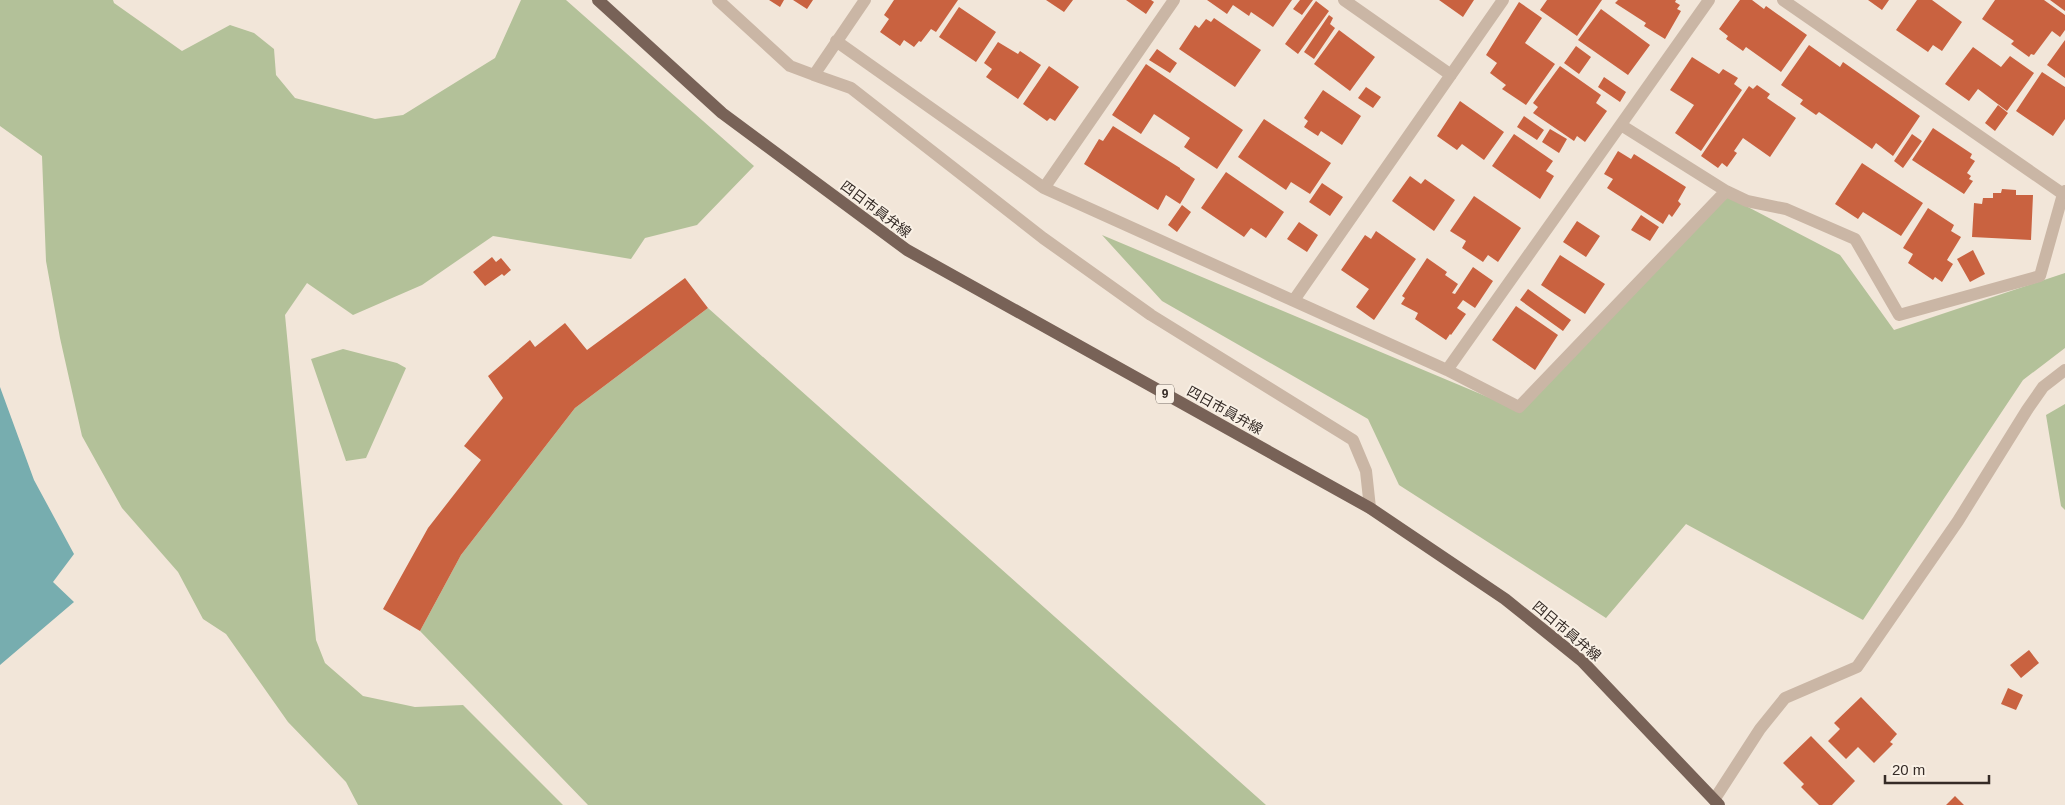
<svg xmlns="http://www.w3.org/2000/svg" width="2065" height="805" viewBox="0 0 2065 805" font-family="Arial,'Noto Sans JP',sans-serif">
<style>
.green{fill:#b3c199}
.water{fill:#77adaf}
.building{fill:#c96240}
.lines{fill:none;stroke-linecap:round;stroke-linejoin:round}
.street{stroke:#cab6a5;stroke-width:12}
.primary{stroke:#786257;stroke-width:12}
.labels{text-anchor:middle;dominant-baseline:central;stroke-width:4;stroke-linejoin:round;paint-order:stroke}
.shield{fill:#f9f0e5;stroke:#70665f;stroke-width:1}
.shield-label{font-size:12px;font-weight:bold;fill:#352b26}
.street-label{font-size:14px;fill:#352b26;stroke:#f9f0e5}
</style>
<rect width="100%" height="100%" fill="#f2e6d9"/>
<path class="green" d="M0,0h113l1,3 68,48 48,-26 24,8 20,16 2,26 19,23 80,21 28,-4 92,-57 26,-58h45l188,166 -57,59 -52,13 -14,21 -138,-23 -71,49 -69,30 -46,-32 -22,32 31,325 9,23 38,33 52,11 48,-2 100,100h-205l-12,-23 -58,-60 -62,-88 -23,-15 -25,-47 -56,-64 -40,-72 -22,-98 -14,-77 -4,-105 -42,-30z
M1725,195l115,60 54,75 171,-57v75l-42,32 -160,240 -177,-96 -80,94 -207,-133 -31,-66 -206,-118 -60,-66 419,176z
M708,308l558,497h-678l-168,-174 41,-76 114,-147z
M343,349l54,14 9,5 -40,90 -20,3 -35,-102z
M2065,404v106l-4,-4 -15,-91z"/>
<path class="water" d="M0,387l34,93 40,74 -21,28 21,20 -74,63z"/>
<path class="building" d="M769,0h15l-4,7z
M793,0h20l-6,9z
M894,0h64l-22,32 -5,-3 -10,13 -2,-1 -5,6 -10,-7 -4,6 -20,-14 9,-13 -5,-4z
M1046,0h27l-9,12z
M1126,0h25l3,2 -8,12z
M1207,0h85l-19,27 -22,-15 -2,4 -16,-11 -6,9z
M1300,0h13l-11,15 -9,-6z
M1439,0h35l-11,17z
M1547,0h55l-25,36 -37,-26z
M1618,0h58l-1,2 5,3 -3,4 4,2 -16,28 -21,-13 2,-3 -31,-20z
M1740,0h12l12,9 2,-3 41,29 -26,37 -35,-25 -3,4 -17,-12 2,-3 -9,-7z
M1868,0h21l-7,10z
M1917,0h15l30,22 -20,29 -9,-6 -5,7 -32,-22z
M1995,0h49l21,15v15l-5,7 -8,-6 -18,24 -3,-1 -2,3 -18,-13 3,-3 -32,-22z
M2050,0h15v11z
M1316,1l13,10 -31,43 -13,-10z
M1519,2l23,16 -17,25 30,21 -29,41 -24,-16 4,-4 -16,-12 7,-10 -11,-8z
M959,7l37,25 -20,30 -37,-25z
M1601,9l49,36 -22,30 -50,-35z
M1329,15l4,3 -3,6 5,4 -21,31 -10,-7z
M1214,18l47,32 -26,37 -56,-38 16,-24 4,3 7,-9 5,3z
M1339,30l36,27 -25,34 -36,-27z
M2065,40v38l-18,-13z
M998,42l20,12 2,-3 21,14 -23,34 -32,-22 6,-8 -8,-6z
M1809,45l31,22 3,-5 77,54 -27,40 -17,-13 -4,6 -53,-37 -3,3 -16,-11 3,-4 -22,-15z
M1576,46l15,11 -12,17 -15,-11z
M1973,47l28,20 9,-11 24,17 -27,38 -29,-22 -9,12 -24,-17z
M1157,49l20,14 -7,10 -21,-13z
M1692,57l27,17 4,-5 15,9 -4,6 8,6 -41,61 -26,-18 19,-28 -24,-15z
M1146,64l97,66 -26,39 -33,-22 6,-9 -36,-24 -13,20 -29,-19z
M1049,66l30,21 -24,34 -5,-3 -3,3 -24,-17z
M1560,66l41,29 -5,8 11,8 -22,31 -8,-6 -3,5 -41,-28 5,-6 -5,-4z
M2042,72l23,15v32l-12,17 -37,-25z
M1604,77l22,15 -6,10 -22,-15z
M1757,85l13,9 -3,4 29,20 -26,39 -27,-19 -9,13 3,2 -10,14 -5,-4 -4,5 -17,-12 48,-70 4,3z
M1366,87l15,10 -8,11 -15,-10z
M1323,90l38,26 -19,29 -21,-14 -3,5 -14,-9 4,-6 -4,-3z
M1460,101l44,31 -20,28 -22,-16 -5,6 -20,-14z
M1998,105l10,8 -13,18 -10,-8z
M1524,116l20,14 -7,10 -20,-13z
M1264,119l67,44 -21,31 -19,-12 -5,8 -48,-33z
M1113,126l67,42v1l15,10 -15,25 -14,-9 -8,15 -74,-46 15,-25 4,2z
M1933,128l39,26 -2,4 5,3 -8,12 4,3 -2,3 4,2 -9,13 -52,-34z
M1550,129l17,10 -8,14 -17,-11z
M1514,134l39,27 -7,10 8,5 -14,23 -48,-33z
M1912,134l10,7 -19,27 -9,-7z
M1618,151l13,8 3,-5 52,33 -8,14 3,3 -9,13 -3,-3 -6,10 -56,-36 6,-9 -9,-5z
M1862,163l61,40 -22,33 -38,-24 -5,7 -23,-15z
M1226,172l58,40 -18,26 -15,-10 -7,9 -43,-29z
M1410,176l11,8 4,-5 30,21 -21,31 -42,-30z
M1322,183l21,14 -13,19 -21,-14z
M2002,189l14,1v5h17l-2,45 -59,-3 2,-34 8,1 1,-6h10v-5h8z
M1474,196l47,32 -23,34 -10,-7 -5,7 -21,-14 4,-7 -16,-10z
M1182,205l9,7 -14,20 -9,-7z
M1928,208l26,17 -3,6 10,6 -14,23 6,4 -11,18 -7,-5 -2,3 -25,-17 5,-9 -10,-6z
M1641,215l18,12 -9,14 -19,-11z
M1577,221l23,15 -14,21 -23,-15z
M1299,222l19,13 -11,17 -20,-13z
M1376,231l40,28 -42,61 -18,-13 13,-18 -28,-19 24,-35 6,4z
M1973,250l12,24 -15,8 -13,-23z
M1560,255l45,29 -20,30 -44,-29z
M492,257l4,5 5,-4 10,12 -7,6 -2,-2 -17,12 -12,-14z
M1427,258l20,14 -2,3 13,9 -6,9 3,1 18,-27 20,14 -18,27 -12,-8 -6,8 9,6 -15,21 -1,-1 -4,6 -31,-21 3,-6 -17,-9 4,-6 -3,-2z
M685,278l23,30 -133,100 -114,147 -41,76 -37,-22 45,-81 53,-68 -17,-14 39,-48 -15,-22 42,-36 5,7 30,-24 22,27z
M1528,289l43,31 -8,11 -43,-31z
M1516,306l42,29 -23,35 -43,-30z
M2029,650l10,13 -18,15 -11,-13z
M2008,688l15,7 -7,15 -15,-6z
M1861,697l36,37 -7,8 3,2 -19,19 -16,-16 -12,12 -18,-18 12,-12 -6,-6z
M1811,736l44,45 -23,24h-13l-18,-18 3,-3 -21,-21z
M1955,796l9,9h-18z"/>
<g class="lines">
<path class="street" d="M718,0l72,66 24,9
M865,0l-51,75 37,13 192,150 108,77 202,125 13,31 4,37
M1344,0l107,75
M1783,0l280,194 2,-3
M836,41l208,147 403,182 262,-370
M1621,125l105,66
M1044,188l130,-188
M1294,300l209,-300
M1447,370l72,37 207,-216 21,10 39,8 69,30 44,76 141,-39 23,-82
M1714,800l46,-71 25,-31 72,-31 101,-146 69,-111 16,-23 22,-17"/>
<path class="primary" d="M598,0l124,113 185,137 463,258 135,91 77,62 137,144"/>
</g>
<g class="labels">
<rect class="shield" x="1156" y="384.5" width="18" height="19" rx="4"/>
<g class="shield-label">
<text x="1165" y="394">9</text>
</g>
<g class="street-label">
<text transform="translate(876 209) rotate(37)">四日市員弁線</text>
<text transform="translate(1225 410) rotate(29)">四日市員弁線</text>
<text transform="translate(1567 631) rotate(40)">四日市員弁線</text>
</g>
</g>
<path d="M1885 775v8h104v-8" fill="none" stroke="#352b26" stroke-width="2.5"/>
<text x="1892" y="775" font-size="15" fill="#352b26" stroke="#f9f0e5" stroke-width="4" paint-order="stroke">20 m</text>
</svg>
